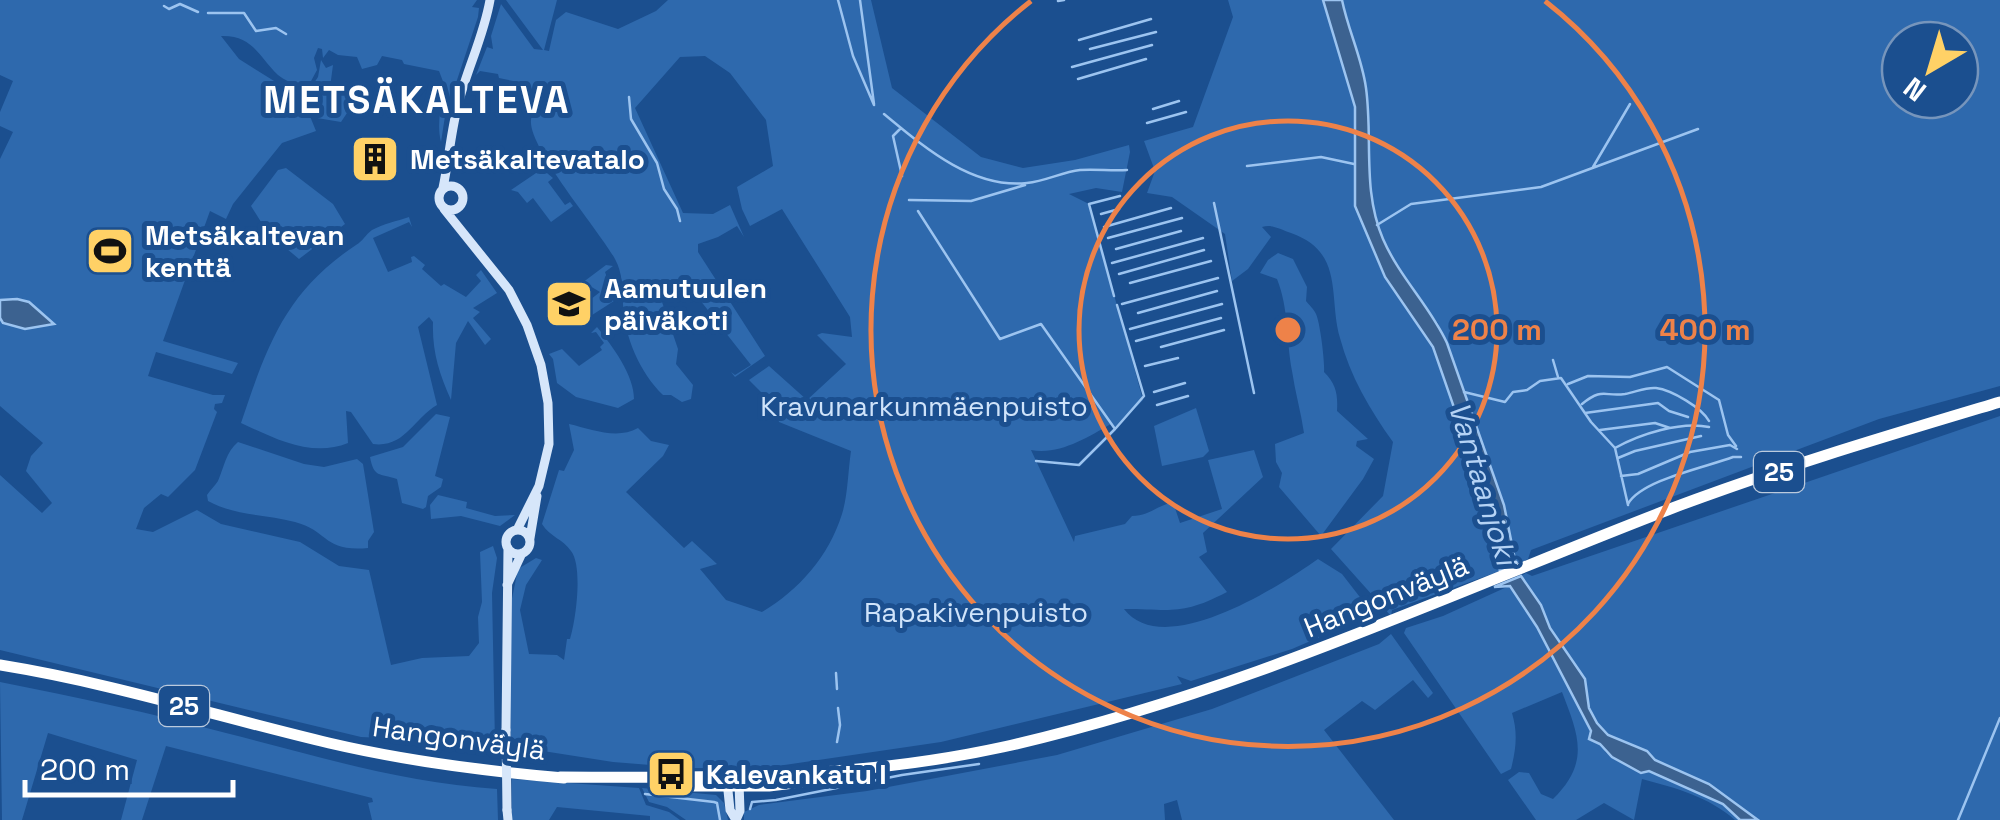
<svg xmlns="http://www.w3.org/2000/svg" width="2000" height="820" viewBox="0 0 2000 820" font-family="'Space Grotesk',sans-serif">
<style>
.green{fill:#2e69ad;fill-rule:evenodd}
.water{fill:#3c6290;stroke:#9cc4f0;stroke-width:2.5}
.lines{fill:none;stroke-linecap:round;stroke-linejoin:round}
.stream{stroke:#9cc4f0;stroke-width:2.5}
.secondary{stroke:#d6e6fa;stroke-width:9}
.highway{stroke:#fff;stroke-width:11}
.secondary-bridge{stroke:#d6e6fa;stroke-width:9}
.ring{fill:none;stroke:#ee8249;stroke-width:5}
.labels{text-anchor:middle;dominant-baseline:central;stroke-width:10;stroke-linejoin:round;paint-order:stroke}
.shield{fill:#1b4f8f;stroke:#bbcadd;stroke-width:2.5}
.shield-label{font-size:25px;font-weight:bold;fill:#fff}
.poi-label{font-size:28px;font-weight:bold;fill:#fff;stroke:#1b4f8f;text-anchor:start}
.park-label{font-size:28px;fill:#cfe3fa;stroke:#1b4f8f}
.street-label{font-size:28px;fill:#fff;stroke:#1b4f8f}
.water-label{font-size:30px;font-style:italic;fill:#b5d3f5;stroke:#1b4f8f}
.district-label{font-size:38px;font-weight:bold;letter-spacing:2.5px;fill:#fff;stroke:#1b4f8f}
.centre{fill:#ee8249;stroke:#1b4f8f;stroke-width:5}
.ring-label{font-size:30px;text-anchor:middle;font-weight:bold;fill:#ee8249;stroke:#1b4f8f;stroke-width:10;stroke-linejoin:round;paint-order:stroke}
</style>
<rect width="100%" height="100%" fill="#1b4f8f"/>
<path class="green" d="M0,0h477l-5,7 7,1 -1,9 -33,99 -4,26c-5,-19 2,-35 -1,-54l4,-4 -5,-13 -35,-7 -2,-4 -20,-4 -5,9 -15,4 -5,-12 -19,-2 -9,-5 -6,8 -1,-9 -4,-1 -4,10 3,12 -7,13 -10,4c-7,-4 -16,-7 -22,-12 -20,-19 -25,-40 -57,-39l18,23 64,40 13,32 -34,12 -49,61 -7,15 -16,-8 -47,130 75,22 -6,11 -76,-22 -8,24 65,19h12l-3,8 -7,1 -1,5 3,3 -22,58 -27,27 -7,-3 -17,14 -8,21 17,3 44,-22 24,14 79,18 39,24 30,4 22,95 31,-7 47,-2 10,-13 -1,-26 4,-15 -2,-50 13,-6 4,12 -5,35 3,150 -134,-6 -361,-87v-175l42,38 10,-10 -26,-32 5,-15 12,-13 -43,-37v-247l13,-27 -13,-6v-14l13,-31 -13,-6z
M506,0h51l-13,50 5,1 7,-31 10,-8 52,17 38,-18 12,-11h203l21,88 89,69 42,11 52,-8 54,-15 1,7 -8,40 -26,-4 -27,6 20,10 54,196 -28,29 -4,-5c-25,14 -51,31 -80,26l43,92 1,-6 50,-12 7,-8c17,0 24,-10 41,-14l7,21 42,-14 -14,-49 46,-10 9,27 -60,56 4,19 -8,5 28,35c-46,24 -56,17 -103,17 40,52 156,-23 194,-50l24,15 31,40 -81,35 -101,32 -14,-5 5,8 -241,58 -177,26h-76l-75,-6 -102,-16 -2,-133 9,-44 18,-11 6,2 -16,25 -6,25 9,44 28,1 7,5 3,-21h3c6,-19 13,-73 1,-88 -8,-12 -21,-14 -29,-27l17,-54 5,1 10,-21 -5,-26c22,5 48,16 69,4l13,13 18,4 -6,11 -37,36 58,56 8,-7 25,23 -17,5 26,31 36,12c37,-22 67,-56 80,-98 6,-19 6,-43 9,-63l-72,-29 -5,-17 -25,-25 20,-14 38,34 39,-36 -29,-29 5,-2 30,4 -2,-20 -68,-108 -32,17 -8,-17 -5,-22 36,-21 -7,-46 -36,-47 -25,-17 -25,1 -45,51 48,105 30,1 17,-9 14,32 -7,-11 -19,11 -20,7v8l67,104 -30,21 -4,-5 4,3 16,-10 -62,-79 -28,13 17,50 -2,15 17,21 -2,14 -9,3 -11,-7h-8c-23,-22 -39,-59 -40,-91 -1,-17 0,-30 -8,-45 -16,-29 -87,-111 -84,-139 0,-5 3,-10 4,-15h21l-13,-9 -13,-2 -3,-10 -28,-6 -1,-4 -18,-3 -4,4 11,-28 6,2 -2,-13 10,-32 33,45 9,1z
M1228,0h95l32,107v99l29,71 49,70 41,118 26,106 -108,39 -1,6 -60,-67 52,-53 10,-54c-23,-32 -43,-66 -53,-104 -12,-41 5,-86 -49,-105 -11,-4 -19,-9 -29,-6l9,10 -23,32 -16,12 -7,-47 -53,-37 -25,-4 8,-22 -11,-30 49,-14 40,-110z
M1342,0h658v386l-121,33 -348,131 -3,9 -12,6 -12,-60 -66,-182 -31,-38 -25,-48 -13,-48v-78l-3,-28zM1900,40h60v60h-60z
M321,60l5,8 7,-3 -4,30h26v6l-14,21 -24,-4 -11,-23 12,-18z
M286,168l47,36 12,20 -46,35 -31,-26 -17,-27 27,-36z
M542,169l11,9 -5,4 17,23 5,-3 3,4 -22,16 -18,-24 -6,5 -9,-11 -7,-2z
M409,217l3,10 -3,-5 -36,16 15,34 24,-10 -1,-5 3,-1 11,9 -3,4 19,17 3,-2 22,13 15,-16 -5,-6 5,-5 16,23 -24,15 7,4 -7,6 18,21 -6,6 -17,-24 -12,22 -5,57c-12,-27 -19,-49 -18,-78l-4,-5 -11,10 19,78c-24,14 -32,43 -64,39l-22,-32 -5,-1 2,32c-37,15 -74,-5 -107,-20 26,-77 44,-131 115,-178 8,-5 9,-10 16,-15 11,-6 25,-9 37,-13z
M1278,253l15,6 14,28 -1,14c3,4 8,8 10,13 4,8 9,49 8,58 12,12 14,22 13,39l31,28 -11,2 -1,5 18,13 -11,20 -42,57 -42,-49 3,-14 -6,-11 -1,-18 29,-11c-3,-21 -9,-41 -12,-62 -6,-32 -3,-62 -15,-92l-17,-6 8,-13z
M606,265l7,1 -8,6 5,14 2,-7 5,1v19l-28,18 2,4 -8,5 -7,-1 -5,-10 29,-23 -10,-6 -23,24 -4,-14 4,-3 7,5 -4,-6z
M597,327c16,20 37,48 37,72l-16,9 -42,-11 -19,-14 -4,-24 -4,-5 13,-5 17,17 23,-16 -2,-3 4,-4 -8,-11 -5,1z
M1196,408l13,43 -6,6 -41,9 -8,-40z
M436,414l14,3 -15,59 8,3 -2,8 -13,9 -2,11 -3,2 -21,-6 -5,-24c-18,-6 -23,-1 -27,-22l33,-10z
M2000,416v404h-242l-49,-36 -54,-24 -47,-25 -11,-12 -8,-15 -1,-14 -19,-39 -19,-27 -9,-23 -20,-29 5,-3 6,3z
M238,442l66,22 20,3 33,-8 6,5 11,68 -6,9v7c-45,4 -39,-17 -73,-26 -29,-8 -60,-6 -87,-21l-1,-6c3,-5 8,-9 11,-14 6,-14 8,-29 20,-39z
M438,495l29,7 -1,6 29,8 20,-1 -15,11 -39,-10 -30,3 -1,-14z
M1509,586l17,21 80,146 35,20 8,-2 75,33 16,16h-5c-26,-23 -59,-32 -93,-41l-8,41 -30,-17 -28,17h-40l-28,-40 11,-8 10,1 12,21 12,5c38,-37 25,-65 9,-107l-50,21c6,20 4,36 -1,56l-10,5 -97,-141 2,-5 37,-12z
M1391,634l42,59 -5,5 -15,-18 -38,30 -13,-9 -38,29 70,90h-212l-5,-20 -13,4 1,16h-421v-8l15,-7 108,-14 190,-36 155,-46 167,-65z
M0,682c76,15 151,31 226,51 90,23 178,50 271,56l1,31h-126l-4,-17 5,-1 -1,-4 -206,-52 -24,74h-21l16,-60 -89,-27 -26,87h-20z
M512,779l127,9 7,17 23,7 11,8h-30v-4l-93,-9 -8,13h-37z
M642,788l74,7 8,8 4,17h-42l-19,-13 -18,-5z"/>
<path class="water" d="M1323,0h19c6,30 20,58 24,88 7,51 -4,102 17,151 17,39 47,67 64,104l57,162 12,60 -16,6 -26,-106 -41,-118 -48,-70 -30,-71v-99z
M17,299l12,3 25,22 -29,5 -22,-6 -3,-5v-18z
M1521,576l20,29 9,23 35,51 4,29 8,15 11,12 39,16 8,9 54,24 49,36h-18l-17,-16 -74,-33 -8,2 -29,-16 -12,-13 -11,-5 2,-8 -54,-104 -27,-41 -16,1z"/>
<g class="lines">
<path class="stream" d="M838,0l15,56 21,49
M860,0l14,104
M1058,1l6,-1
M164,6l5,3 11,-5 18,8
M208,13h36l12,18 20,-3 10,6
M1079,40l72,-21
M1090,49l66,-17
M1072,67l80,-22
M1078,79l68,-20
M629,97l2,22 26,44 7,26 13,20 3,12
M1153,109l26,-8
M884,114c40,33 88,75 143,69 19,-2 35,-11 53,-13 16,-1 32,1 47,0
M1147,123l39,-11
M901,128l-8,8 9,40
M1247,166l74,-9 33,7
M1593,167l37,-63
M909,200l62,1 54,-16
M1214,203l40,190
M918,211l82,128 41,-15 74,105 -36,36 -43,-4
M1101,214l18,-5
M1377,225l34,-21 130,-17 157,-58
M1104,227l67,-19
M1108,238l74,-20
M1116,249l65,-18
M1112,263l91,-25
M1119,274l85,-24
M1130,283l81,-22
M1114,296l-25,-92 31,-8
M1122,304l96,-26
M1138,313l79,-22
M1130,329l92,-25
M1136,341l85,-23
M1161,347l63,-17
M1553,360l5,17
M1145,366l33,-8
M1568,384l20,-8 42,1 37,-10 52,33 9,35 8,11
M1154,392l31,-9
M1464,392l41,10 8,-10 14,-2 13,-9 21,-3 30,44 24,26 13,57
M1582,404c21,-17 22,-7 43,-10 11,-2 21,-7 31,-6 16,2 46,20 53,33
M1157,405l31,-9
M1585,413l73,-10 11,8 19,6
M1116,428l28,-32 -27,-91
M1600,430l55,-7 15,5
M1615,448c25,-14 66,-27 94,-21
M1618,458l17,-7 66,-15
M1621,476l17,-2 52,-22 40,-7 7,4
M1628,504c13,-24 79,-37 105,-47h8
M836,673l1,16
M837,742l3,-17 -2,-17
M645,794l69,8 3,1 3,17
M750,809l2,-7 24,-2 126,-25 77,-11
M1958,820l42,-102"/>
<path class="secondary" d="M439 198a12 12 0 1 1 24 0a12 12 0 1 1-24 0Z
M443,188c6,-29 8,-59 16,-87 9,-34 25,-66 31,-101
M444,209l65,81 18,35 14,40 7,38 1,41 -10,42 -22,44
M506 542a12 12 0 1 1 24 0a12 12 0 1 1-24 0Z
M530,538l7,-42
M507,585l15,-32
M506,730l2,-182
M727,781l3,29 6,10
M507,810l1,10
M736,820l4,-9 -1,-28"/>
<path class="highway" d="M0,665c112,18 219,52 329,78 77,18 155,28 235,35
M560,777c149,1 297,2 443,-30 232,-52 446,-153 667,-238 108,-41 220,-74 330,-107
M687,786h82l99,-12"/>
<path class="secondary-bridge" d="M506,730l1,80"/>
</g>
<g class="ring">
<circle cx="1288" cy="330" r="209"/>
<path d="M1545 1A417 417 0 1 1 1031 1"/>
</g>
<defs>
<g id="building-square" transform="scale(2.5)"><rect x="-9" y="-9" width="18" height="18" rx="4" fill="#ffd166" stroke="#1b4f8f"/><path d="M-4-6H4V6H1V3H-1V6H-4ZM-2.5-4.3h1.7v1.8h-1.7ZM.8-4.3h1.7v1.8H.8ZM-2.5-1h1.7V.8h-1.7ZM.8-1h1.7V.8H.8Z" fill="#111"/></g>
<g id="stadium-square" transform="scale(2.5)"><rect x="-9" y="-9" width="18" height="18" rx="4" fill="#ffd166" stroke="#1b4f8f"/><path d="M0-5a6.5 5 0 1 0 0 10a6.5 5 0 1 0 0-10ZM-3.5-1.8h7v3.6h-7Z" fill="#111"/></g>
<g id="school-square" transform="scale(2.5)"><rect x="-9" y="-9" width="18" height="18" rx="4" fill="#ffd166" stroke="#1b4f8f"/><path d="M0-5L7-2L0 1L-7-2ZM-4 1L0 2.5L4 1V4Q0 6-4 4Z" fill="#111"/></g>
<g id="bus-square" transform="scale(2.5)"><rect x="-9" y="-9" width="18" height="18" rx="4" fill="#ffd166" stroke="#1b4f8f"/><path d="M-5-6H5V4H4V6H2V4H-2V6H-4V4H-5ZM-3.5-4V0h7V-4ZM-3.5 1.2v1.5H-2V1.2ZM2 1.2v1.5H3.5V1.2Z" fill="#111"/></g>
</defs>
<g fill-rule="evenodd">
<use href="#building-square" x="375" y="159"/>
<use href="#stadium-square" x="110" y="251"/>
<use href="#school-square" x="569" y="304"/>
<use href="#bus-square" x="671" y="774"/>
</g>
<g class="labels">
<g class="shield">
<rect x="1754" y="452" width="50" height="40" rx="8"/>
<rect x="159" y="686" width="50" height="40" rx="8"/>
</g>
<g class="shield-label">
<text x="1779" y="472">25</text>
<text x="184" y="706">25</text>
</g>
<g class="poi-label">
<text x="410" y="159">Metsäkaltevatalo</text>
<text x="145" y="235">Metsäkaltevan<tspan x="145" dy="32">kenttä</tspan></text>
<text x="604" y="288">Aamutuulen<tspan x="604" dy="32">päiväkoti</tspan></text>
<text x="706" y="774">Kalevankatu I</text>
</g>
<g class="park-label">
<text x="924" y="406">Kravunarkunmäenpuisto</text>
<text x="976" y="612">Rapakivenpuisto</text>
</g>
<g class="street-label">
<text transform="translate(1386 596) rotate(-22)">Hangonväylä</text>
<text transform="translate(459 738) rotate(8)">Hangonväylä</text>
</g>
<g class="water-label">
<text transform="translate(1483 483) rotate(73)">Vantaanjoki</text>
</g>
<g class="district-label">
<text x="417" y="100">METSÄKALTEVA</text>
</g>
</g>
<circle cx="1288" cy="330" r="15" class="centre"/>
<g class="ring-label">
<text x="1497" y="340">200 m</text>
<text x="1705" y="340">400 m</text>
</g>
<g transform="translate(1930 70) rotate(218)"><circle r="48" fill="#1b4f8f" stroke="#7695bc" stroke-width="2.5"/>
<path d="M0-8L18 38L0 25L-18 38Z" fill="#ffd166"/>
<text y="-15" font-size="28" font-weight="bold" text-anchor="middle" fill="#ffffff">N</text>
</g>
<path d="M25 780v15h208v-15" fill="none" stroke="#ffffff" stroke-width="5"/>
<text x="40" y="780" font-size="30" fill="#ffffff" stroke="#1b4f8f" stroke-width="8" paint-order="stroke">200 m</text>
</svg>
